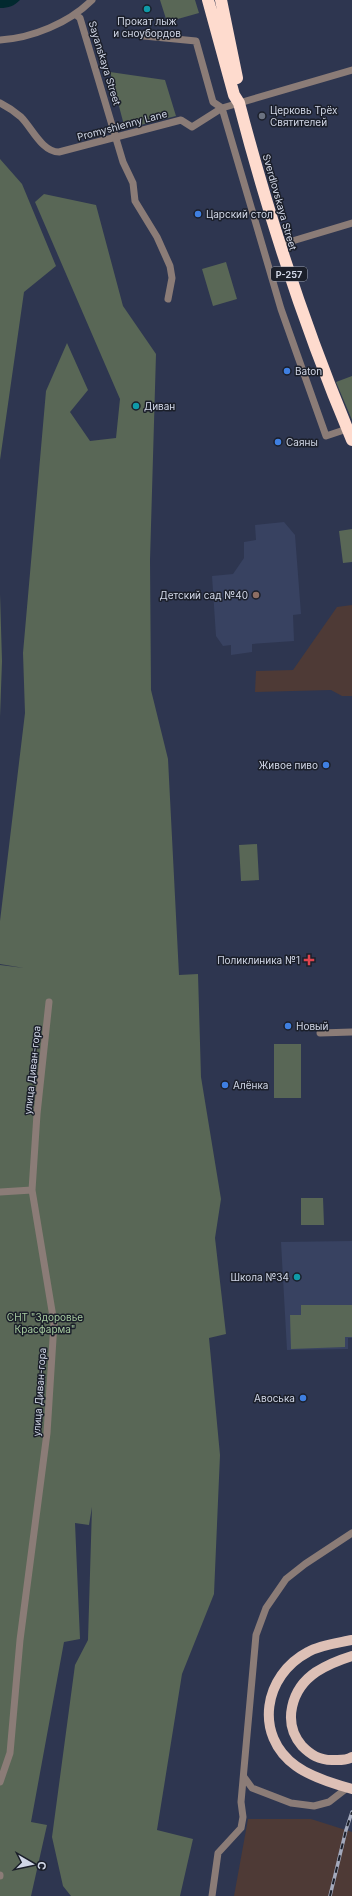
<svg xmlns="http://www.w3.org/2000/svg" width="352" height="1896" viewBox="0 0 352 1896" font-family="Inter,sans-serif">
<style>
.built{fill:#384261}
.industrial{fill:#4e3a36}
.green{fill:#596756}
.water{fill:#02292f}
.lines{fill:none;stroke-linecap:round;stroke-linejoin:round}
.street{stroke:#8b7c77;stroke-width:7}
.primary{stroke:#ddc0b6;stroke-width:10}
.highway{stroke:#fedbce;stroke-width:12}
.rail-casing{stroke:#a3a9bc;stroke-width:3.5}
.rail{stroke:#1b1f2a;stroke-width:2;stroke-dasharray:6;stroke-linecap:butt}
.culture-dot{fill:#0f9aa8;stroke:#1b1f2a;stroke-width:1.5}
.worship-dot{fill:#6b7280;stroke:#1b1f2a;stroke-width:1.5}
.shop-dot{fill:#3f7fe0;stroke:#1b1f2a;stroke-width:1.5}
.education-dot{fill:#8d6e63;stroke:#1b1f2a;stroke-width:1.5}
.health-dot{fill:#e0444e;stroke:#1b1f2a;stroke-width:1.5}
.labels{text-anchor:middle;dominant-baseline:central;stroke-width:3;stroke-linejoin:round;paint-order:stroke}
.shield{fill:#1b1f2a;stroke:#9aa0ae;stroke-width:1}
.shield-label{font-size:9px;font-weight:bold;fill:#d1d7e7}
.poi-label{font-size:10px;fill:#d1d7e7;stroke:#1b1f2a;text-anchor:start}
.street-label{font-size:10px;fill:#d1d7e7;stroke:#1b1f2a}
.park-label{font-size:10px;fill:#a7cb9f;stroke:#1b1f2a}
</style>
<rect width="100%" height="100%" fill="#2e3650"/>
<path class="built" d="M284,522l11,13 6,79 -8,1 1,26 -42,3v8l-21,3v-10l-8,1 -7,-10 -4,-60 21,-2 11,-16v-16l12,-2 -1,-15z
M352,1241v97h-4v11l-61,1 -6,-108z"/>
<path class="industrial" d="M352,605v91h-10l-11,-6 -76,2 1,-21 37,-1 44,-63z
M248,1819h63l41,13v64h-118z"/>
<path class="green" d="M160,0h35l4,13 -32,9z
M110,72l55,8 11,36 -51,13z
M0,159l22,25 34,82 -32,26 -24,168z
M44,194l52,11 27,101 33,48 -6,206 1,130 17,69 11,216 19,-1 3,103 20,122 -6,39 11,96 -17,4 11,117 -6,139 -32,80 -25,156 36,9 -13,57h-109l-8,-10 -11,-49 23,-172 13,-25 4,-133 -3,18 -14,-2 5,116 -16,3 -33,180 16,3 -16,71h-31v-931l24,3 -24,-4v-43l25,-208 -2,-60 23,-262 21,-48 21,47 -18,22 20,29 26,-3 4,-39 -85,-197z
M226,262l11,37 -24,7 -11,-37z
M352,376v44l-16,-38z
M352,529v33l-9,1 -4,-32z
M0,594l2,67 -2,56z
M257,844l2,36 -18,1 -2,-36z
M274,1044h27v54h-27z
M301,1198h22l1,27h-23z
M301,1305h51v32h-7v10l-54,2 -1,-34h11z"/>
<path class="water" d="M0,0h20c-6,6 -11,8 -20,8z"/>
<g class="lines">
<path class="street" d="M75,14l5,4 43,144 10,21 2,18 22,36 13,29 2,12 -4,21
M144,36l52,5 17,61 9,6 59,201 45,127 21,-7
M0,40c32,-2 69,-17 92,-40
M0,103c8,4 14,8 21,14 11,11 21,35 38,35l122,-32 11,7 30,-19 130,-38
M279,245l73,-22
M320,1033l32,-1
M0,1192l32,-2
M244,1777l8,11 39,15 23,3 15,-4 18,-14
M0,1782l10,-29 10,-113 27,-207 7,-110 -22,-133 5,-76 12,-112
M0,1875v1
M212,1896l6,-43 23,-25 2,-11 -2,-15 15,-167 10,-27 20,-29 19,-15 47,-31"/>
<path class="primary" d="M352,1640c-14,3 -32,5 -44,12 -44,23 -55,83 -12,114 15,11 38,18 56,23
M352,1656c-13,4 -25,9 -36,16 -25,17 -34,51 -14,74 9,9 17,14 30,14 7,0 14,1 20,-3"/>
<path class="highway" d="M208,0l26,95 5,8c30,115 67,228 113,337
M221,0l16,78"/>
<g class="rail-casing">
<path id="rail" d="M330,1896l16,-66 6,-18"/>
</g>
<use href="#rail" class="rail"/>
</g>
<g class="culture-dot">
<circle cx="147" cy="9" r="4"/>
<circle cx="136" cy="406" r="4"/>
<circle cx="297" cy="1277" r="4"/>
</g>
<circle class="worship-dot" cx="262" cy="116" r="4"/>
<g class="shop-dot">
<circle cx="198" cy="214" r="4"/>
<circle cx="287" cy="371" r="4"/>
<circle cx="278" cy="442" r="4"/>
<circle cx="326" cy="765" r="4"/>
<circle cx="288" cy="1026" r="4"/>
<circle cx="225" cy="1085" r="4"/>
<circle cx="303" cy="1398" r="4"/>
</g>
<circle class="education-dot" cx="256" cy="595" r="4"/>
<path class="health-dot" d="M307 954h4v4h4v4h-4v4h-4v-4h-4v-4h4z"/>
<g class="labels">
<rect class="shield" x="271" y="267" width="36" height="14" rx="3"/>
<g class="shield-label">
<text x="289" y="274">Р-257</text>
</g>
<g class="poi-label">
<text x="147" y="21" text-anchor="middle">Прокат лыж<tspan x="147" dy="12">и сноубордов</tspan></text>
<text x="270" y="110">Церковь Трёх<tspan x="270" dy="12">Святителей</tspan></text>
<text x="206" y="214">Царский стол</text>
<text x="295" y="371">Baton</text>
<text x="144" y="406">Диван</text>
<text x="286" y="442">Саяны</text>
<text x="248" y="595" text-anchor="end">Детский сад №40</text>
<text x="318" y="765" text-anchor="end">Живое пиво</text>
<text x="300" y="960" text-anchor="end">Поликлиника №1</text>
<text x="296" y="1026">Новый</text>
<text x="233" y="1085">Алёнка</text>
<text x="289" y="1277" text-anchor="end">Школа №34</text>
<text x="295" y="1398" text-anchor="end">Авоська</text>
</g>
<g class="street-label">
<text transform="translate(105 63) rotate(73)">Sayanskaya Street</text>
<text transform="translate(122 125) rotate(-15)">Promyshlenny Lane</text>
<text transform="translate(280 202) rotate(74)">Sverdlovskaya Street</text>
<text transform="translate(32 1070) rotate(-84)">улица Диван-гора</text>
<text transform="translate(39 1392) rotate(-86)">улица Диван-гора</text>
</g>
<g class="park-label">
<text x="45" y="1317">СНТ "Здоровье<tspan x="45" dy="12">Красфарма"</tspan></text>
</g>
</g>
<g transform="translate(32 1864) rotate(99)" stroke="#1b1f2a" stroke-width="3" paint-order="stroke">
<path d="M0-3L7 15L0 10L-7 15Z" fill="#d1d7e7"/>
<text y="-6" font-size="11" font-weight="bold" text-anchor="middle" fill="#d1d7e7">С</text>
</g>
</svg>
